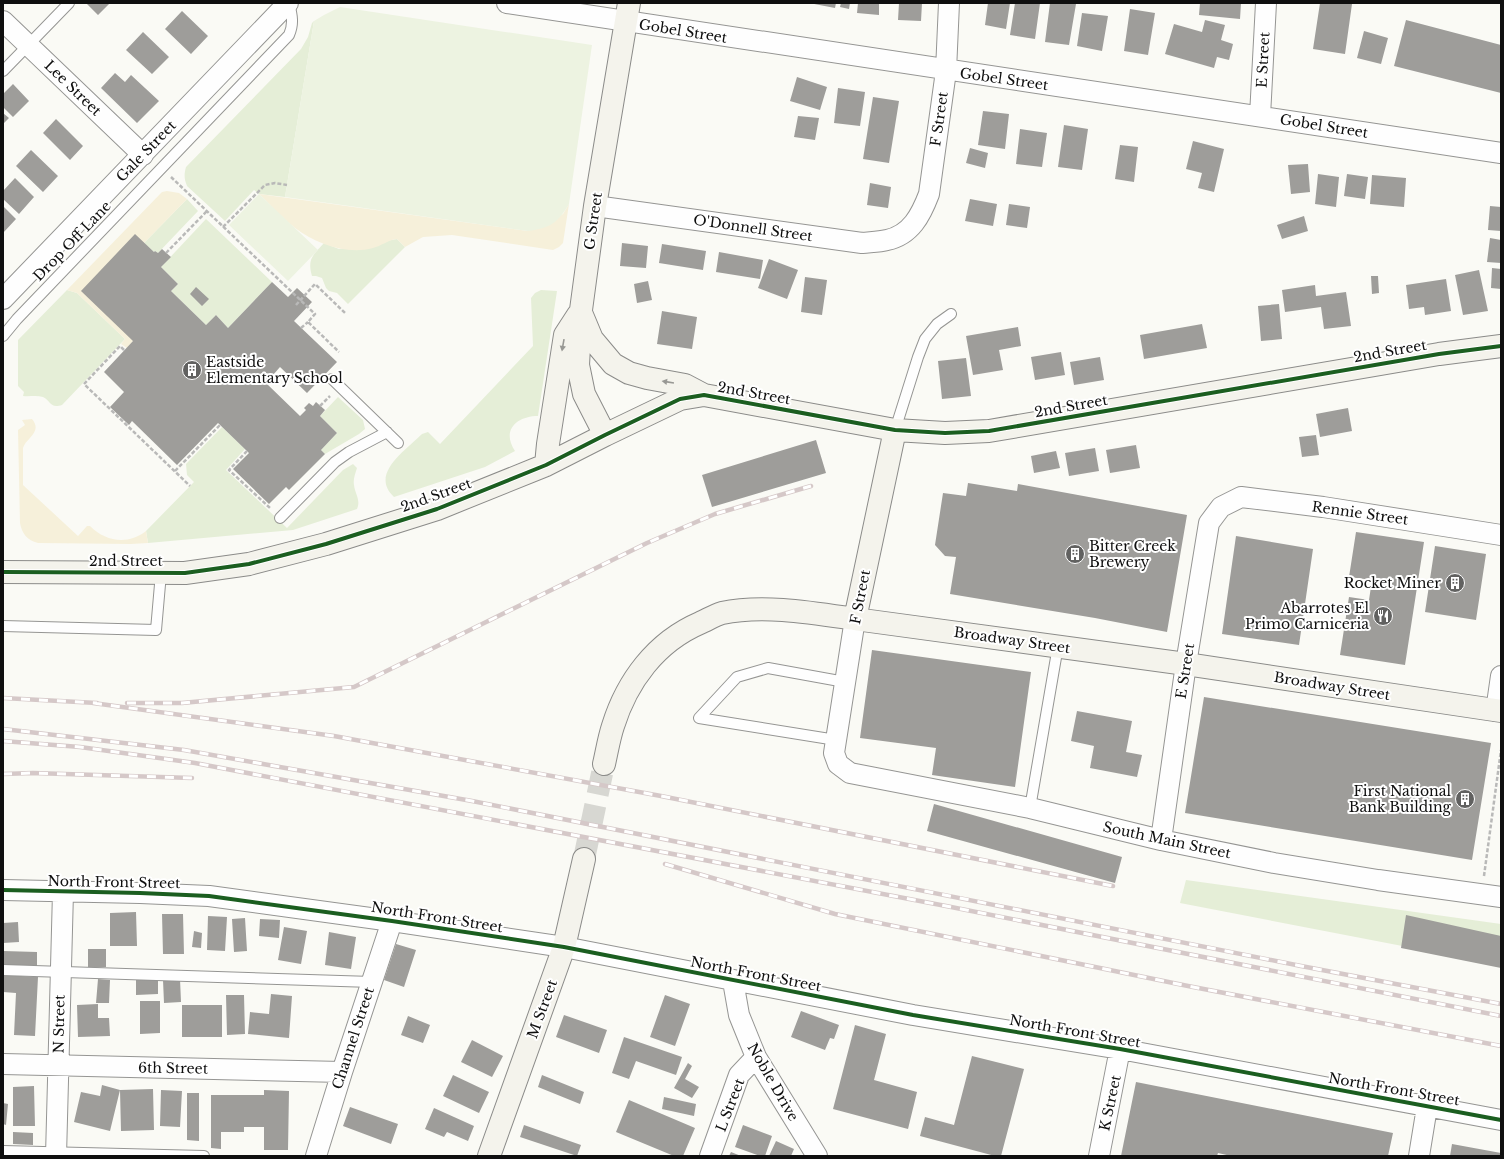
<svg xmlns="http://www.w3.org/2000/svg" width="1504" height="1159" viewBox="0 0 1504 1159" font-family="'Libre Baskerville',serif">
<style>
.green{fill:#e5eed7}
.sand{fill:#f6f0da}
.pitch{fill:#edf3e1}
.building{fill:#9e9d9a}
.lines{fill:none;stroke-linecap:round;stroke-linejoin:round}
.secondary-tunnel{stroke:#d7d7d2;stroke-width:22;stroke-dasharray:22 11;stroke-linecap:butt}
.lane-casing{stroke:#959593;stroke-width:12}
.street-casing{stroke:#959593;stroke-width:22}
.secondary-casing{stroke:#8b8b89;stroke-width:24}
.path{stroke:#b9b9b8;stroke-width:2.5;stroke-dasharray:4 2;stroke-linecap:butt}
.lane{stroke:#fefefe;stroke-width:10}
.street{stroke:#fefefe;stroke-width:20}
.secondary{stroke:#f4f3ec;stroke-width:22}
.rail-casing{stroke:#d5c8c8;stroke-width:4.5}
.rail{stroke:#fff;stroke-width:3;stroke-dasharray:9;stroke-linecap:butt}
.cycleway-casing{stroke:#fff;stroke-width:6}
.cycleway{stroke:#1b5e20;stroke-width:4}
.oneway{fill:#989894}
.labels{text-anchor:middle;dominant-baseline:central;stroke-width:4;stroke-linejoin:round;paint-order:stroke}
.street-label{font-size:14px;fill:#0f0f0f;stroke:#fff}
.poi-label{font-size:14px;fill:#0f0f0f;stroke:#fff;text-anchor:end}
</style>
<rect width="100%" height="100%" fill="#fafaf5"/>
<path class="green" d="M314,21l-29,176 -26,-3 -5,-4 -29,31 -38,-35c-3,-7 -3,-12 -1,-19l115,-118 7,-12 4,-14z
M187,199l11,12 -40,42 -3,-2 -1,1 -10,-9z
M206,219l66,63 -44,46 -12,-13 -10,10 -35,-34 7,-7 -17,-17z
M397,239l8,8 -57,57 -11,-11 -8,-2 -3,-3 -4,-10 -6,-2h-4c-5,-17 1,-21 12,-33l15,6z
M67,290l10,3 48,46 -63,66c-12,4 -11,-4 -19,-8 -7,-2 -14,0 -20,-1l1,-4 -6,-6v-46z
M541,290l16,1 -19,125c-21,0 -37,14 -23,35l-30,16 -91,30c-25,-23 12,-47 28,-63l6,-2 12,12 93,-98 -2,-48 4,-5z
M338,397l25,23 2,9 -6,5 -34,20 -4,-4 16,-17 -17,-17z
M222,427l23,22 -19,21 61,58 56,-58 10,-6 4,4c-2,6 -4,12 -3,17 1,9 7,15 3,24l-64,21 -145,13 -2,-12 48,-49 -7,-7 -1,-11z
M1186,880l315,44v41l-321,-62z"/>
<path class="sand" d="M167,191l12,2 8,6 -43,44 -11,98 -6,7 -6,-4 4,-5 -48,-46 -10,-3 95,-98z
M259,194l269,37 35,-17 6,-10 -6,39 -4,4 -6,3 -101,-15 -29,2 -18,10 -8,-8c-9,1 -16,7 -24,9 -26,7 -57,-4 -78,-20 -13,-10 -24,-23 -36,-34z
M32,419c11,13 -6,19 -9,29v37l55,51 9,-10h3c16,16 38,19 56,5l2,12 -17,1 -93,-1c-11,-3 -16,-9 -18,-20l-2,-93 7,-5 -3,-5z"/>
<path class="pitch" d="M340,7l252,38 -23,159c-11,19 -19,24 -41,27l-243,-34 29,-176 10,-6z
M259,194l59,56 -30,31 -59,-56z"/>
<path class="building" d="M86,3h24l-12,12z
M809,3h27l-1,5z
M841,3h9l-1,6 -9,-2z
M858,3h21v12l-22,-2z
M899,3h23l-1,18 -23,-1z
M988,3h22l-4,26 -21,-4z
M1015,3h25l-5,36 -25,-4z
M1050,3l26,1 -7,41 -24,-3z
M1200,3h41l-1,16 -41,-4z
M1320,3l32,1 -7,50 -32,-5z
M1130,9l25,4 -7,42 -24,-4z
M182,11l26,25 -17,18 -26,-25z
M1082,13l26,3 -6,35 -25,-5z
M1205,20l20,5 -4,15 12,4 -4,16 -12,-3 -3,11 -49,-14 9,-30 28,8z
M1406,20l95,25v48l-107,-27z
M1364,31l24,7 -7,26 -24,-6z
M143,32l26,25 -17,17 -26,-24z
M115,73l10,9 6,-7 28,26 -22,22 -36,-35z
M797,77l30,10 -7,23 -30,-9z
M13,84l16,17 -16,16 -10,-10v-13z
M838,88l27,4 -5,34 -26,-3z
M873,97l26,4 -10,62 -26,-4z
M983,111l26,3 -4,35 -27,-4z
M3,113l6,5 -6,6z
M798,116l21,2 -4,22 -21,-3z
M56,119l27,27 -13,14 -27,-27z
M1064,125l24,4 -6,41 -24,-3z
M1020,129l27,4 -5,34 -26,-3z
M1193,141l31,8 -10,43 -16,-4 4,-15 -16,-4z
M1120,145l18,2 -4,35 -19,-3z
M970,148l18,5 -3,15 -19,-5z
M31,150l27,26 -15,16 -27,-26z
M1308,164l2,28 -19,2 -3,-29z
M1318,174l21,3 -3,30 -21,-3z
M1347,174l21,3 -3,22 -21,-3z
M1372,175l34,3 -2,29 -34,-3z
M15,178l19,19 -15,17 -16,-15v-8z
M870,183l21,4 -3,21 -21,-3z
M970,199l27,5 -4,22 -28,-5z
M1009,204l21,3 -3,21 -21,-3z
M3,206l13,13 -13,14z
M1490,206l11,1v24l-13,-1z
M1304,216l4,15 -26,8 -5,-14z
M135,234l19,18 1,-1 3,2 4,-4 9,8 -10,10 17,17 -7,7 35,34 10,-10 12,13 44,-46 16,15 9,-9 15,14 -18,19 43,41 -30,31 -27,-26 -14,16 34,33 6,-6 -2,-2 5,-5 4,3 3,-4 9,8 -5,6 17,17 -16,17 4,4 -36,36 -3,-3 -17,17 -36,-35 16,-16 -31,-30 -41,42 -45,-44 -3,4 -19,-18 14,-15 -20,-20 29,-31 -52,-50z
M1490,238l11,2v23l-14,-1z
M622,243l26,3 -2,22 -26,-2z
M662,244l44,7 -3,19 -44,-7z
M719,252l44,8 -3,19 -44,-7z
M769,259l29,11 -11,29 -29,-11z
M1492,268l9,1v20l-10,-1z
M1479,270l9,41 -25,4 -8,-40z
M1371,276h7l1,17 -7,1z
M805,277l22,3 -5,35 -21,-3z
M1446,279l5,32 -26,4 -1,-8 -15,2 -3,-24z
M648,281l4,19 -15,3 -3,-19z
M1315,285l1,11 30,-4 5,34 -27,3 -3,-22 -36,5 -3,-22z
M196,287l13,12 -7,7 -12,-12z
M1279,304l3,35 -21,2 -3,-35z
M662,311l35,6 -5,32 -35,-5z
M1202,324l5,24 -63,11 -4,-24z
M1018,327l3,19 -22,4 4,20 -30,5 -7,-39z
M1061,352l4,23 -30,5 -4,-23z
M1100,357l4,23 -30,5 -4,-23z
M966,358l5,38 -29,3 -4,-38z
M1348,408l4,23 -32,6 -4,-23z
M1316,435l3,20 -17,2 -3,-20z
M816,440l10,33 -114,34 -10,-32z
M1136,445l4,23 -30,5 -4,-23z
M1095,448l4,23 -30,5 -4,-23z
M1056,451l4,17 -26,5 -3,-17z
M968,483l49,8 1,-7 169,31 -20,117 -72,-14 -145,-24 6,-37 -11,-1 -10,-11 8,-52 23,3z
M1356,532l68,10 -19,123 -65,-10 9,-58 20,3 3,-20 -23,-3z
M1236,536l77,13 -14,96 -77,-11z
M1435,546l51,8 -10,66 -51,-8z
M872,650l159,22 -16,115 -83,-12 4,-27 -76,-10z
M1204,697l287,46 -19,117 -287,-47z
M1077,711l55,10 -6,31 16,3 -5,22 -47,-9 4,-22 -23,-5z
M934,804l188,53 -7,26 -188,-52z
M136,912l1,34h-27v-33z
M162,914h21l1,40h-21z
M1406,915l95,21v32l-100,-20z
M208,916l19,1 -2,34 -18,-1z
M245,918l2,33 -13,1 -2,-33z
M260,919l20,1 -1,18 -20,-2z
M18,922l1,20 -16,1v-20z
M284,927l23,4 -6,33 -23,-4z
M194,931l8,2 -1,15 -9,-1z
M329,932l27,5 -5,32 -26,-4z
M396,944l20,6 -12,37 -20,-7z
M88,949h18v18l-18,1z
M3,951l34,1v18l-34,-1z
M3,975l35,2 -3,59 -21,-1 2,-42 -13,-1z
M98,979l12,1 -1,23h-13z
M158,979v15l-22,1v-15z
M180,979l1,23 -17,1 -1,-23z
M271,994l21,2 -3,42 -41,-4 2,-22 19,2z
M226,995h18l1,39 -18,1z
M665,995l25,9 -15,42 -25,-9z
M140,1001h20v32l-20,1z
M98,1004v14h11l1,18 -32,1 -1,-32z
M182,1005h40v32h-40z
M801,1011l38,14 -5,14 -4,-1 -5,12 -34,-13z
M564,1015l43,15 -8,23 -43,-16z
M408,1016l22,9 -7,18 -22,-8z
M855,1025l31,9 -12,46 43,12 -9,37 -75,-20z
M624,1037l58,20 -6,18 -40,-14 -7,18 -17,-6z
M472,1040l31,16 -11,21 -31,-15z
M972,1056l52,13 -23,87h-6l-75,-20 5,-19 29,8z
M688,1063l4,3 -7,13 14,8 -7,11 -18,-10z
M453,1075l36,17 -10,21 -36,-17z
M542,1075l42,17 -4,12 -42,-17z
M1136,1082l257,51 -5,23h-157l-13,-3 -1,3h-96z
M102,1085l18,5 -10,41 -36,-9 7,-30 19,4z
M34,1086l1,40h-22v-39z
M153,1089l1,41 -33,1 -1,-41z
M161,1090l21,1 -2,36 -20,-1z
M264,1090l25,1 -1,59h-24v-23h-20v5h-23v17l-10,-1v-53h53z
M187,1093h12v48l-12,-1z
M664,1097l32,7 -2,12 -32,-7z
M629,1100l66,28 -12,28h-9l-58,-24z
M3,1103l5,1 -2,21 -3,-1z
M350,1107l48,17 -7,20 -48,-18z
M434,1108l40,18 -6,15 -21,-9 -3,5 -19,-8z
M524,1125l57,20 -4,11 -57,-19z
M743,1125l29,11 -7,20h-5l-25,-9z
M13,1132l20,1v12l-20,-1z
M776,1141l18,8 -3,7h-22z
M1452,1144l49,9v3h-51z
M731,1152l10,4h-12z"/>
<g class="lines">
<path class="secondary-tunnel" d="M584,859l20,-95"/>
<g class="lane-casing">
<path id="lane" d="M3,71l66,-68
M3,336l14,-17 272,-284c5,-11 3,-20 0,-32
M332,379l66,64
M895,430l23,-73 7,-18 12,-15 14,-10
M280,518l55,-56 14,-10 38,-20
M3,626l153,4 5,-57
M836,740l-137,-22 38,-41 31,-9 77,14
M1030,808l28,-162
M3,970l369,12
M3,1151l201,5"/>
</g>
<g class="street-casing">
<path id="street" d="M507,3c331,53 663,99 994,150
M3,21l140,134
M1260,116l6,-113
M595,206l267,37c9,-1 17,-1 25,-3 24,-5 34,-25 42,-46l17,-123 3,-68
M3,299l285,-296
M855,619l-21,134 4,11 12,9 180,35 131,32 113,23 104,17 123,17
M1496,711l5,-35
M1161,840l25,-176 23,-141 12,-16 20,-10 82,10 178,28
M3,890l137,3 69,3 183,25 172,26 349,68 207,34 381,71
M733,981l6,34 17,42 61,99
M3,1064l339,8
M56,1156l7,-264
M316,1156l26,-84 50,-151
M710,1156l29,-81 17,-18
M1099,1156l21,-107
M1419,1156l8,-49"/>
</g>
<g class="secondary-casing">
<path id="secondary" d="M582,315l10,24 21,25 16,9 18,5 38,7 19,10
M605,435l-21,-41 -6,-29 3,-55 14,-104 34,-203
M546,465l2,-21 17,-109 13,-20
M3,572l182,1 64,-9 77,-20 111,-35 109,-44 59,-30 75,-36 24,-4 191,35 50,3 44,-2 450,-77 62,-8
M855,619l40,-189
M604,764c3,-13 5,-26 9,-38 14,-45 43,-84 87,-103 7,-3 15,-8 22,-10 41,-9 92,0 133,6l331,45 315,47
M489,1156l75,-209 20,-88"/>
</g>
<path class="path" d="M171,177l144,137 -7,8 31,30
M223,227l42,-42 10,-2 12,2
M166,253l41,-42
M296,305l19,-21 30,29
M301,328l7,-6
M124,350l-4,-4 -36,38 106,102
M320,406l10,-10
M247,451l-18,19 41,38
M175,471l45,-46
M1484,876l17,-126"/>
<use href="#lane" class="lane"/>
<use href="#street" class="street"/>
<use href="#secondary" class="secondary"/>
<g class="rail-casing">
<path id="rail" d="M3,698l94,5
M93,703l241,33 327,60 452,90
M127,703h55l172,-16 293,-144 68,-29 96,-28
M3,729l181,21 288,51 829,165 200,38
M3,741l77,6 115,16 751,143 555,110
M3,774l30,-1 159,5
M665,864l170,50 353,72 313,60"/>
</g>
<use href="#rail" class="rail"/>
<g class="cycleway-casing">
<path id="cycleway" d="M3,572l182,1 64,-9 77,-20 111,-35 109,-44 59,-30 75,-36 24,-4 191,35 50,3 44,-2 450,-77 62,-8
M3,890l137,3 69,3 183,25 172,26 349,68 207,34 381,71"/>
</g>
<use href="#cycleway" class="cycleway"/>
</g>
<defs><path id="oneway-solid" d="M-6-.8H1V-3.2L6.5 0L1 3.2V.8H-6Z"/></defs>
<g class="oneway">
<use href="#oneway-solid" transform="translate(563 345) rotate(100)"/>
<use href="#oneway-solid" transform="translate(668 382) rotate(-171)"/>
</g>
<defs>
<g id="building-disc" transform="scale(1)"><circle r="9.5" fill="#616160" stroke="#fff"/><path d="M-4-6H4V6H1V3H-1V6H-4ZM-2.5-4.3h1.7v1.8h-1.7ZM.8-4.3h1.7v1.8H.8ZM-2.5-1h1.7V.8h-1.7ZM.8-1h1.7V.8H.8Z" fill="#fff"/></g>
<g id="restaurant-disc" transform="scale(1)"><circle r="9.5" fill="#616160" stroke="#fff"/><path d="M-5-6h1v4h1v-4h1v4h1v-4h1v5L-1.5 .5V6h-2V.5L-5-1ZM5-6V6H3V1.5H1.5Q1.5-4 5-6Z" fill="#fff"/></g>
</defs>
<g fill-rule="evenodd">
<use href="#building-disc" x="192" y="370"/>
<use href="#building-disc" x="1075" y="554"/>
<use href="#building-disc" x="1455" y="583"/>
<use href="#restaurant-disc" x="1383" y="616"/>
<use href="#building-disc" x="1465" y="799"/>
</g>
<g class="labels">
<g class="street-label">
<text transform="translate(683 31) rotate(9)">Gobel Street</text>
<text transform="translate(1263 60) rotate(-87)">E Street</text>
<text transform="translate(1004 79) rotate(8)">Gobel Street</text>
<text transform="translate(73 88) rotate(44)">Lee Street</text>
<text transform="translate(939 119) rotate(-82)">F Street</text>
<text transform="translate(1324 126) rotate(9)">Gobel Street</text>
<text transform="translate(146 151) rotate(-46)">Gale Street</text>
<text transform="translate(593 221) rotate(-82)">G Street</text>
<text transform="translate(753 228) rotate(8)">O'Donnell Street</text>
<text transform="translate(72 241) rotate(-46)">Drop Off Lane</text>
<text transform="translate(1390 351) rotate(-10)">2nd Street</text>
<text transform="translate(754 393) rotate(10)">2nd Street</text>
<text transform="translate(1071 406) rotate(-10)">2nd Street</text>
<text transform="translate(436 495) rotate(-20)">2nd Street</text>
<text transform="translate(1360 513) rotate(8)">Rennie Street</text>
<text x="126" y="561">2nd Street</text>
<text transform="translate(860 597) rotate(-79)">F Street</text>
<text transform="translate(1012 640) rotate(8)">Broadway Street</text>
<text transform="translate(1185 671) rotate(-81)">E Street</text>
<text transform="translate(1332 686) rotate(9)">Broadway Street</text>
<text transform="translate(1167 840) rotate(12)">South Main Street</text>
<text transform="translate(114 882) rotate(1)">North Front Street</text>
<text transform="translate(437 917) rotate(9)">North Front Street</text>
<text transform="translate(756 974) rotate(11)">North Front Street</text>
<text transform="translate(542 1009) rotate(-70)">M Street</text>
<text transform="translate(59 1024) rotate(-89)">N Street</text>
<text transform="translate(1075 1031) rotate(10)">North Front Street</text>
<text transform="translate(353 1038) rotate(-72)">Channel Street</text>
<text transform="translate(173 1068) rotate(1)">6th Street</text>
<text transform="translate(773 1082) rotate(60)">Noble Drive</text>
<text transform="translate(1394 1089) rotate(10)">North Front Street</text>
<text transform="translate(1110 1103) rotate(-78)">K Street</text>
<text transform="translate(730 1105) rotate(-69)">L Street</text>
</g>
<g class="poi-label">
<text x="206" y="362" text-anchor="start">Eastside<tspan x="206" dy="16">Elementary School</tspan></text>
<text x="1089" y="546" text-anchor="start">Bitter Creek<tspan x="1089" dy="16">Brewery</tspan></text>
<text x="1441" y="583">Rocket Miner</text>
<text x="1369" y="608">Abarrotes El<tspan x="1369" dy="16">Primo Carniceria</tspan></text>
<text x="1451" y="791">First National<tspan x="1451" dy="16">Bank Building</tspan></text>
</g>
</g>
<rect width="1504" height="1159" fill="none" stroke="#0f0f0f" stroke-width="8"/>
</svg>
